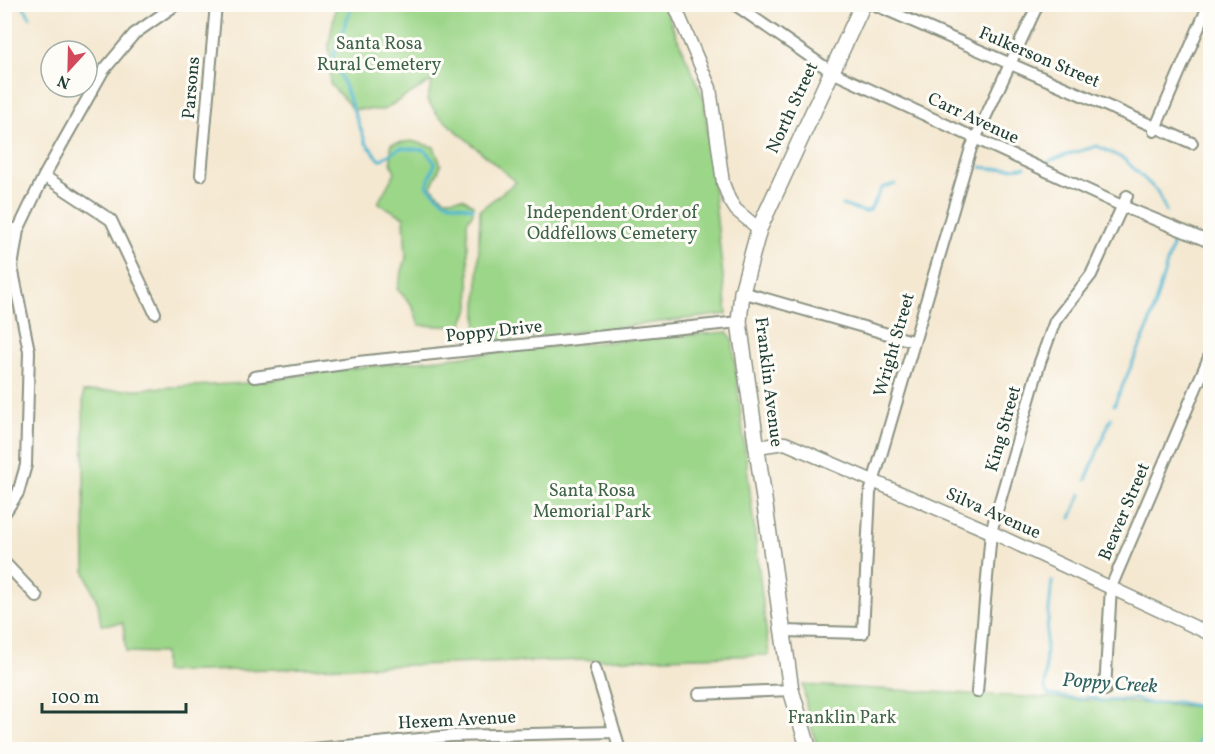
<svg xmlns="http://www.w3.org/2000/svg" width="1215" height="754" viewBox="0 0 1215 754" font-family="Vollkorn,serif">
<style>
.green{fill:#9cd689;stroke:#5e8a5e;stroke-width:1.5}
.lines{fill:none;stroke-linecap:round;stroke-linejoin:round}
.stream{stroke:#52b7d1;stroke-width:3}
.minor-casing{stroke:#8a9282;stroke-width:14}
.tertiary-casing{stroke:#8a9282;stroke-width:15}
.secondary-casing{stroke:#8a9282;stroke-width:18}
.minor{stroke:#fff;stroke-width:10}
.tertiary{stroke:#fff;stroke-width:12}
.secondary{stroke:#fff;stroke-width:15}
.labels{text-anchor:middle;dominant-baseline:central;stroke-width:6;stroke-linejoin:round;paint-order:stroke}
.park-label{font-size:18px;fill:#3e6349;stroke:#fdfcf7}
.street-label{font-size:18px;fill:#1f3d34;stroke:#fdfcf7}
.water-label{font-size:20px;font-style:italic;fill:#2e6263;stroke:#fdfcf7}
</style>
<rect width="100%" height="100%" fill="#fdfcf7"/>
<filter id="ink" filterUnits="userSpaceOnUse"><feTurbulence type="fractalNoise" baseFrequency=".0167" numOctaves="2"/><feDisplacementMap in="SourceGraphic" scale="12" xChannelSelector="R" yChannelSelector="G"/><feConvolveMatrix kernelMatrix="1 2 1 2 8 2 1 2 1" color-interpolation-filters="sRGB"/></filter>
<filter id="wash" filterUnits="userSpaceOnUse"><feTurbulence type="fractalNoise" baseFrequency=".008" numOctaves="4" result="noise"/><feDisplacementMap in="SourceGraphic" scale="24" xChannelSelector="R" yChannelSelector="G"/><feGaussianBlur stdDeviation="1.35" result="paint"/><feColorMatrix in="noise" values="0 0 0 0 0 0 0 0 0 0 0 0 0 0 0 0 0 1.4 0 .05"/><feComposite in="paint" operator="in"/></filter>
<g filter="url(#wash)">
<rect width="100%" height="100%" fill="#f4e8d1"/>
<path class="green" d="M336,5h327l41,94 23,215 -251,30 4,-134 36,-28 -78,-67 -11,-15 6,-20 -50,30 -30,-1 -23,-25 -1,-40z
M411,141l23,6 7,18 -10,22 14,12 18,-1 10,7v7l-6,10 3,85 -9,20 -42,-2 -7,-20 -15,-16 9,-31 -2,-41 -26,-14 17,-31 -4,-9v-19z
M727,332l5,6 37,317 -605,17v-19l-38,-1 -3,-29 -22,2 -3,-21 -13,-32 -2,-180 166,-9 87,-13 233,-25z
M803,685l407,22v1l-13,41h-379l-10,-34z"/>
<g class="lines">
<path class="stream" d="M22,4l8,13
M353,4l-20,52 33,87 14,17 20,-12 25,2 10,13 -8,23 18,16 28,6
M1048,162c16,-8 31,-10 49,-16l27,13 33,32 9,20
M981,167l14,2 30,-2
M842,205l23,7 5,-2 12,-22 13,-4
M1114,405l34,-77 24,-82 -1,-9
M1086,480l25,-62
M1071,518l10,-24
M1052,581l-6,58 -1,50 4,6 31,4 10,-2 12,4 34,-2 15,5 26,-2 33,7
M1196,750l13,-42"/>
</g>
</g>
<g filter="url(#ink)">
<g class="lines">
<g class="minor-casing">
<path id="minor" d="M734,4l98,68 290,134 88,36
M873,4l319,139
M1154,131l55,-127
M201,175l15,-171
M44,176l67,44 44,93
M4,227l14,3
M742,292l170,49
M254,377l104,-15 381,-40
M4,514l14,-21 8,-28 3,-114 -17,-84 6,-37 26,-54 59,-105 31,-37 43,-30
M4,562l33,35
M783,631l80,2 7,-140 101,-345 67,-144
M595,668l25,82
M1105,690l6,-103 99,-232
M977,692l14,-160 49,-170 15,-41 36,-46 36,-79
M699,694l92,-4
M302,750l150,-14 162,-4"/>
</g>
<g class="tertiary-casing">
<path id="tertiary" d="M674,4l36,84 13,95 6,16 7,11 23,19
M757,447l28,-4 206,89 219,102"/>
</g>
<g class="secondary-casing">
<path id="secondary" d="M809,750l-18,-60 -52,-368 3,-30 17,-63 104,-225"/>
</g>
<use href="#minor" class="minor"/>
<use href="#tertiary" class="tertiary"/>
<use href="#secondary" class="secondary"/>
</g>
</g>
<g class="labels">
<g class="park-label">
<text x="379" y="44">Santa Rosa<tspan x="379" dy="21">Rural Cemetery</tspan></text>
<text x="612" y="213">Independent Order of<tspan x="612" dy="21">Oddfellows Cemetery</tspan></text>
<text x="592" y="491">Santa Rosa<tspan x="592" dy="21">Memorial Park</tspan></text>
<text x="842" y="718">Franklin Park</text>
</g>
<g class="street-label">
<text transform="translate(1039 58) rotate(23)">Fulkerson Street</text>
<text transform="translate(192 88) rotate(-85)">Parsons</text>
<text transform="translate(793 108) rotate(-65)">North Street</text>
<text transform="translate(973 119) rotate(25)">Carr Avenue</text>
<text transform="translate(494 332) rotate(-6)">Poppy Drive</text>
<text transform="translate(895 345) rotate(-74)">Wright Street</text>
<text transform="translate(768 382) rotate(83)">Franklin Avenue</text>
<text transform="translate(1004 429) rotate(-74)">King Street</text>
<text transform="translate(1125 512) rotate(-67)">Beaver Street</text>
<text transform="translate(993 514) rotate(24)">Silva Avenue</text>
<text transform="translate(457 721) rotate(-3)">Hexem Avenue</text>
</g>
<g class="water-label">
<text transform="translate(1110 684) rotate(4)">Poppy Creek</text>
</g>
</g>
<rect width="1215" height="754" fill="none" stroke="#fdfcf7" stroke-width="24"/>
<g transform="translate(69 69) rotate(202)"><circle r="28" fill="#fdfcf7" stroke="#a4b0a9" stroke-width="1.5"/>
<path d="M0-4.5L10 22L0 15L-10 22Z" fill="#d1495b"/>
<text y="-9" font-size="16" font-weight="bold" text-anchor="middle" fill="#1f3d34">N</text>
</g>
<path d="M42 703v9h144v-9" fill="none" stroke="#1f3d34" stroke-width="3"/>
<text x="51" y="703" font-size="18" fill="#1f3d34" stroke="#fdfcf7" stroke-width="4.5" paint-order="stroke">100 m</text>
</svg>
